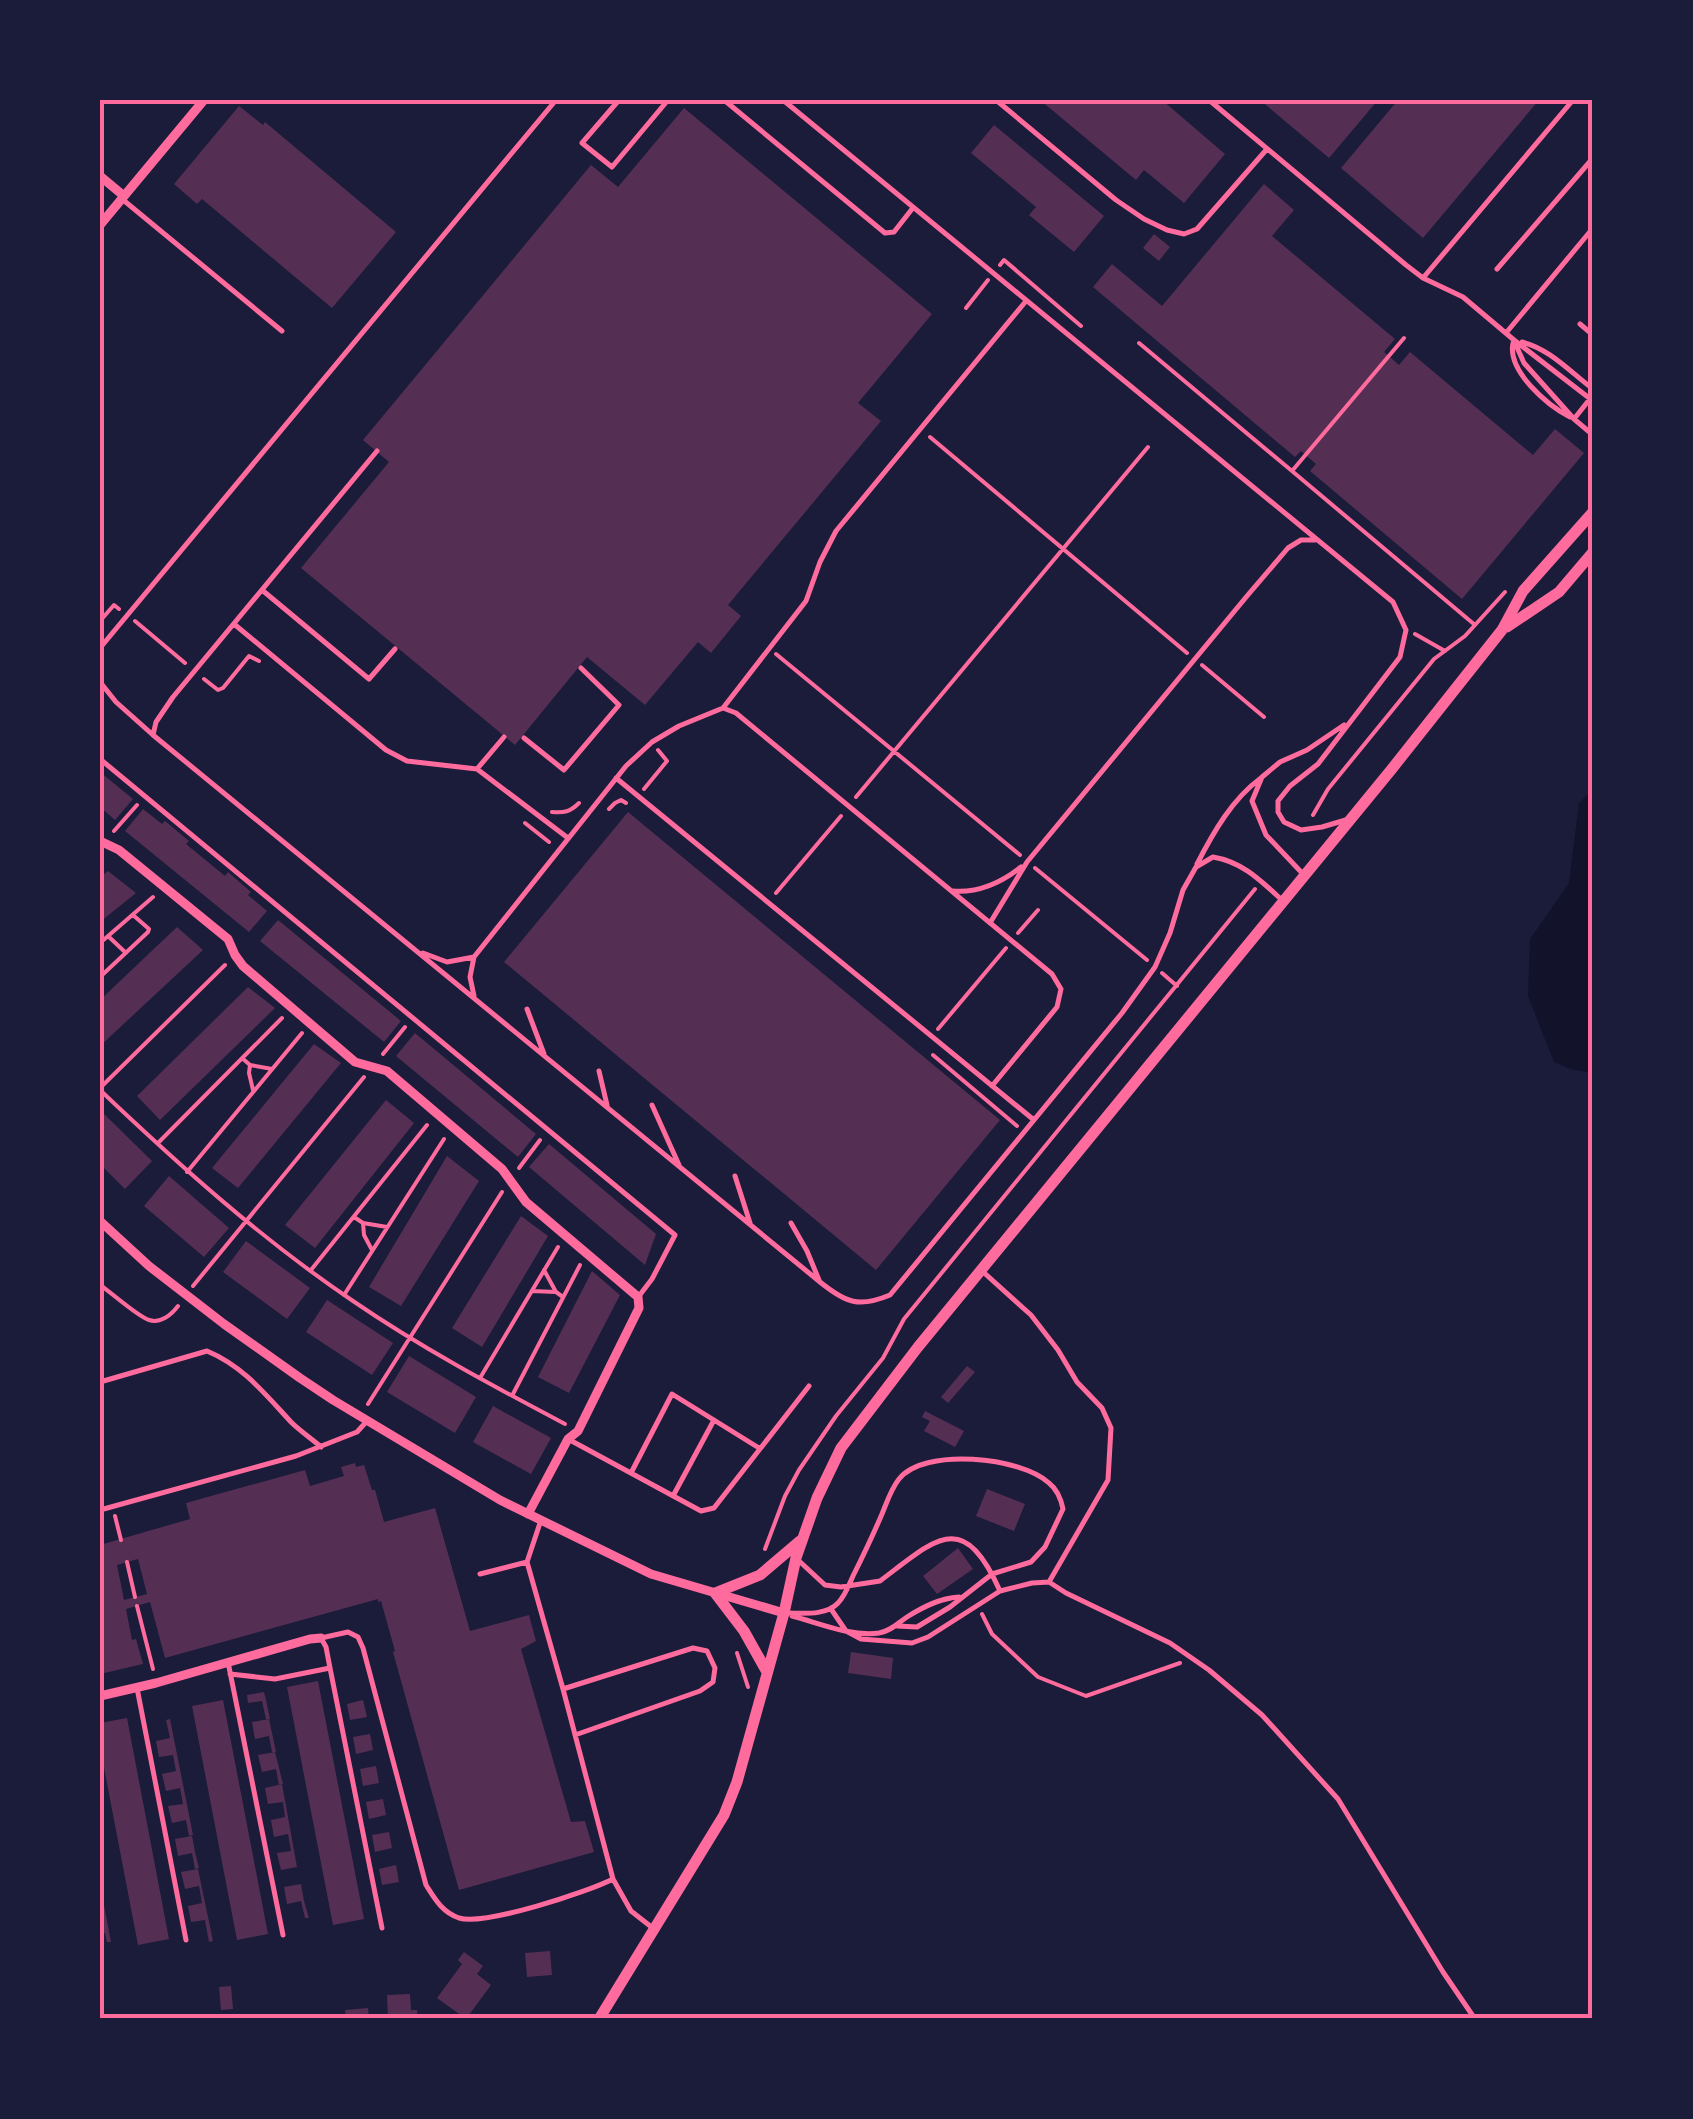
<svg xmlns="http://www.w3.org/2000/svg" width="1693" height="2119" viewBox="0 0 1693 2119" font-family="'Open Sans',sans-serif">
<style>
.water{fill:#12122b}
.building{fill:#542f53;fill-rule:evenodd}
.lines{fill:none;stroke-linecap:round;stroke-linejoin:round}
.path{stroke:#ff6b9d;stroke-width:4}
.service{stroke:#ff6b9d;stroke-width:5}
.minor{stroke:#ff6b9d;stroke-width:9}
.tertiary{stroke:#ff6b9d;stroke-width:11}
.neatline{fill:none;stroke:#ff6b9d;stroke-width:4}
</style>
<rect width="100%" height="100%" fill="#1b1b3a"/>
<path class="water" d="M1593,789v283l-1,1 -22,-4 -16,-7 -26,-66 2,-57 39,-56 10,-80z"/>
<path class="building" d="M1040,100h122l63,54 -41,49 -40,-33 -8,10z
M1260,100h118l-49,58z
M1398,100h141l-116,138 -82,-70z
M239,106l24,19 2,-3 131,110 -64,76 -130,-109 -5,5 -23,-20z
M684,108l248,206 -74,89 23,18 -153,184 13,11 -30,37 -13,-11 -53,63 -58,-48 -72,88 -214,-177 88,-106 -26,-22 228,-275 27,22z
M994,125l110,91 -30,36 -45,-37 7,-8 -65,-54z
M1264,184l30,26 -22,26 123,103 -11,13 15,13 11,-13 123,103 22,-26 29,24 -122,146 -152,-128 6,-7 -15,-13 -6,6 -202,-170 19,-23 50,42z
M1154,234l16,13 -11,14 -16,-13z
M100,772l33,27 -18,21 -15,-13z
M143,809l19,15 3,-3 24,20 -3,3 39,32 3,-4 23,20 -3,3 19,16 -18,21 -124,-101z
M628,812l372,308 -124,150 -372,-308z
M108,871l28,22 -36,29v-45z
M278,920l123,101 -17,21 -124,-101z
M177,927l26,23 -103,96v-46z
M248,987l27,21 -115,112 -23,-24z
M415,1033l121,101 -18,23 -122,-101z
M314,1044l27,19 -103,125 -26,-20z
M386,1100l28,23 -99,125 -30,-23z
M100,1110l52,51 -27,28 -25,-25z
M549,1144l107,90 -11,31 -116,-98z
M447,1156l32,25 -78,125 -32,-19z
M169,1176l60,52 -25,29 -60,-51z
M521,1216l27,20 -66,111 -30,-19z
M246,1241l64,47 -23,31 -64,-47z
M592,1271l28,24 -51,98 -31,-16z
M327,1300l66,43 -21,32 -66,-43z
M409,1356l67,41 -21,36 -68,-41z
M967,1366l8,6 -27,31 -7,-6z
M493,1406l58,32 -20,36 -58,-32z
M925,1411l39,20 -9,16 -31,-16 6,-10 -8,-4z
M355,1463l1,4 8,-2 8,25h3l9,32 51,-14 35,123 59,-16 7,26 -15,8 50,173 14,-1 9,31 -135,38 -66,-238 2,-1 -14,-50 -3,1v-3l-213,59 -15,-56 -24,7 6,31 4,-1 7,25 -43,10v-129l90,-26 -4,-16 119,-33 5,16 34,-10 -3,-9zM138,1559l9,35 -23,6 -7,-35z
M987,1489l38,15 -11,27 -38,-15z
M958,1548l15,21 -36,25 -14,-18z
M851,1652l42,6 -2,21 -43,-6z
M318,1681l46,238 -31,6 -46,-238z
M264,1692l2,8 4,19h-4l-4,-18 -14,2 -1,-8z
M223,1700l45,234 -31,6 -45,-234z
M363,1700l4,17 -17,3 -3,-16z
M127,1718l42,221 -31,6 -38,-198v-24z
M170,1719l23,116 -4,1 -3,-16 -14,3 -4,-17 15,-2 -3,-16 -14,3 -4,-17 14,-3 -3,-16 -14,2 -3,-16 14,-3 -4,-18z
M269,1719l7,33h-4l-3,-16 -14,3 -3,-17z
M370,1734l3,16 -17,4 -3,-17z
M275,1752l8,32 -4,1 -3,-16 -14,3 -4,-17z
M376,1766l3,17 -16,3 -3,-17z
M282,1784l15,83 -16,3 -4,-17 14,-2 -3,-17 -14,3 -3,-17 14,-3 -2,-15 -15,2 -3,-16z
M383,1799l3,16 -17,4 -3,-17z
M389,1832l3,16 -17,4 -3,-17z
M192,1836l3,16 4,16 -4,1 -3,-16 -14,3 -3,-17z
M396,1865l3,17 -17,3 -3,-16z
M198,1869l15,72 -4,1 -4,-22 -14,2 -3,-16 14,-3 -3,-17 -14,3 -4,-17z
M301,1884l3,17 5,17h-4l-4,-17 -14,3 -3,-17z
M100,1905h4l7,37h-4l-2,-9h-5v-9h3z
M550,1951l2,24 -25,2 -2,-24z
M464,1952l19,14 -6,8 14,11 -25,34 -29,-21 25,-34 -4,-4z
M231,1986l2,23 -12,1 -2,-23z
M410,1994l1,16h6l1,9h-30l-1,-24z
M368,2008l1,11h-23l-1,-9z"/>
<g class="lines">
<path class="path" d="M1000,265l4,-5 77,66
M966,308l22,-28
M1404,338l-112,133 183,154
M1139,343l153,128
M930,437l257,216
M100,621l14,-16 5,4
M135,621l50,42
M1415,634l30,17
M776,654l244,201
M1202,665l62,52
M204,679l14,11 5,-2 26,-32 10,5
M644,789l23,-28 -9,-11
M856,797l292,-350
M609,809l6,-6 6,-3 5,3
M552,812c12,1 18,0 27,-9
M1313,815l15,-26 106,-130 31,-23 40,-44
M525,823l24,19
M114,831l23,-26
M1035,868l112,92
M776,893l65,-77
M1018,933l20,-23
M108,936l18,17
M100,943l53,-46
M1162,973l15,13
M100,977l48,-45 1,-3 -16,-14
M938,1029l68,-81
M383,1054l22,-27
M933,1055l84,71
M242,1058l8,7 22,4
M250,1065l-1,8 4,17
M100,1088l125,-123
M100,1090c79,75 161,149 253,211 67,46 140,85 212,123
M158,1143l124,-125
M519,1168l21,-28
M187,1172l115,-139
M354,1217l9,6 24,4
M363,1223l1,12 8,15
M311,1270l116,-145
M544,1270l12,22
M100,1285c12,8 37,31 49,35 12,4 23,-6 29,-14
M193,1286l171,-209
M532,1291l24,1 7,5
M344,1295l100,-156
M480,1378l78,-131
M513,1394l67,-129
M368,1404l134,-212
M115,1516l6,24
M765,1549l20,-53 14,-26 37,-54 47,-58 21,-39 351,-430
M127,1562l8,35
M137,1606l16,63
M982,1614l10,20 46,43 48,19 94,-33
M737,1653l11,34"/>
<path class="service" d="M619,100l-37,43 30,24 56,-67
M724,100l161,133 9,-1 18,-23
M783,100l610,502 13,28 -6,27 -82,107 -28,22 -12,15v11l6,10 17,8 21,-3 27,-8
M996,100l120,100 28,19 23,11 17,4 13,-5 70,-80
M1209,100l197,165 17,13 40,19 51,43 79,61
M1591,100l2,21
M122,199l160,132
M1497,269l96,-111
M1423,278l150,-178
M1580,324l13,11
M1506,333l87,-105
M1522,342c28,7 48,30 71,47
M1513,343c-6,28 34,62 57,74
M1515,343l9,20 50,56 19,16
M1574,419l19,-24
M262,590l107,89 26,-30
M234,624l152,126 21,11 70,8 91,69
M100,648l456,-548
M100,682l16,20 37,33 667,547c26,21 39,26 70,13l232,-282 33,-46 15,-34 13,-43 13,-23 17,-10c30,5 48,24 70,44
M723,708l13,5 316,261 9,15 -4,18 -65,79
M153,735l3,-13 17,-25 204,-246
M524,738l40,32 55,-65 -38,-37
M100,759l575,476 -23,44 -13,17
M477,769l27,-32
M616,778l418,342
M1197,864c16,-31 35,-65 64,-86
M1303,874l-37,-39 -14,-34 10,-24 18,-15 27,-12 37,-25
M953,891c26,2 49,-9 68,-24
M990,923l37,-61 220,-266 41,-48 13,-8h14
M423,953l24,9 27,-5
M474,996l-4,-19 4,-20 152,-191 26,-24 27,-16 44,-18 83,-107 14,-39 16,-31 190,-230
M527,1009l17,45
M599,1071l8,34
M652,1105l27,60
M735,1176l15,47
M791,1223l16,28 12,29
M100,1382l107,-31c36,15 58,43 84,71 9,9 21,17 30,25
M568,1439l133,72 13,-3 95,-122
M631,1473l41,-79 87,54
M673,1496l41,-76
M100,1510l196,-54 61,-24 10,-11
M798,1560l27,25 16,2 39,-6c56,-42 83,-73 120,10
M480,1574l47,-12
M1049,1582l17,11 104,50 39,27 53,45 76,84 105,173 32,47
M831,1609l15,22 15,8 51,4 16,-6 72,-46 32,-8 17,-1 59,-102 3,-52 -9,-20 -25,-26 -19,-32 -27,-35 -49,-44
M787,1613c16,0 39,3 51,-10 7,-7 11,-18 15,-27 10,-20 20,-41 29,-62 5,-12 9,-25 17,-35 25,-32 122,-22 150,4 9,7 12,16 14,26l-18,38 -14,15 -39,12 -42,33 -33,20 -20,-1
M792,1616c27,7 59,21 87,17 12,-2 19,-10 28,-16 16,-10 33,-19 52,-20
M228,1662l55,273
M330,1668l52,260
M230,1674l45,5 55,-11 -4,-21 -5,-9 27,-6 10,5 5,11 63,237c9,14 16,27 33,33 25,8 129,-26 154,-39l-50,-190 -36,-127 14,-42
M137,1688l49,252
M563,1689l130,-41 14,3 8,17 -2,14 -13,9 -125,44
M613,1879l18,32 23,18"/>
<path class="minor" d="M100,176l24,20
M100,225l104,-125
M100,841l19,9 109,89 7,16 8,11 112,96 32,9 115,98 24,33 112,95 1,11 -61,123 -10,8 -40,75
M100,1221l49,45 75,58 76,54 33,22 167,100 151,74 133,39
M100,1696l56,-13 154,-44 11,-1"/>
<path class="tertiary" d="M1507,627l52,-35 34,-40
M767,1672l-23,-41 -29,-38 45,-18 40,-34
M599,2019l125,-204 13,-33 47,-169 12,-55 21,-60 24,-50 77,-101 473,-577 111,-140 21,-39 70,-79"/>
</g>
<rect width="1693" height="2119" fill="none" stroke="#1b1b3a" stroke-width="205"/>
<rect x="102" y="102" width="1488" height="1914" class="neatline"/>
</svg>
